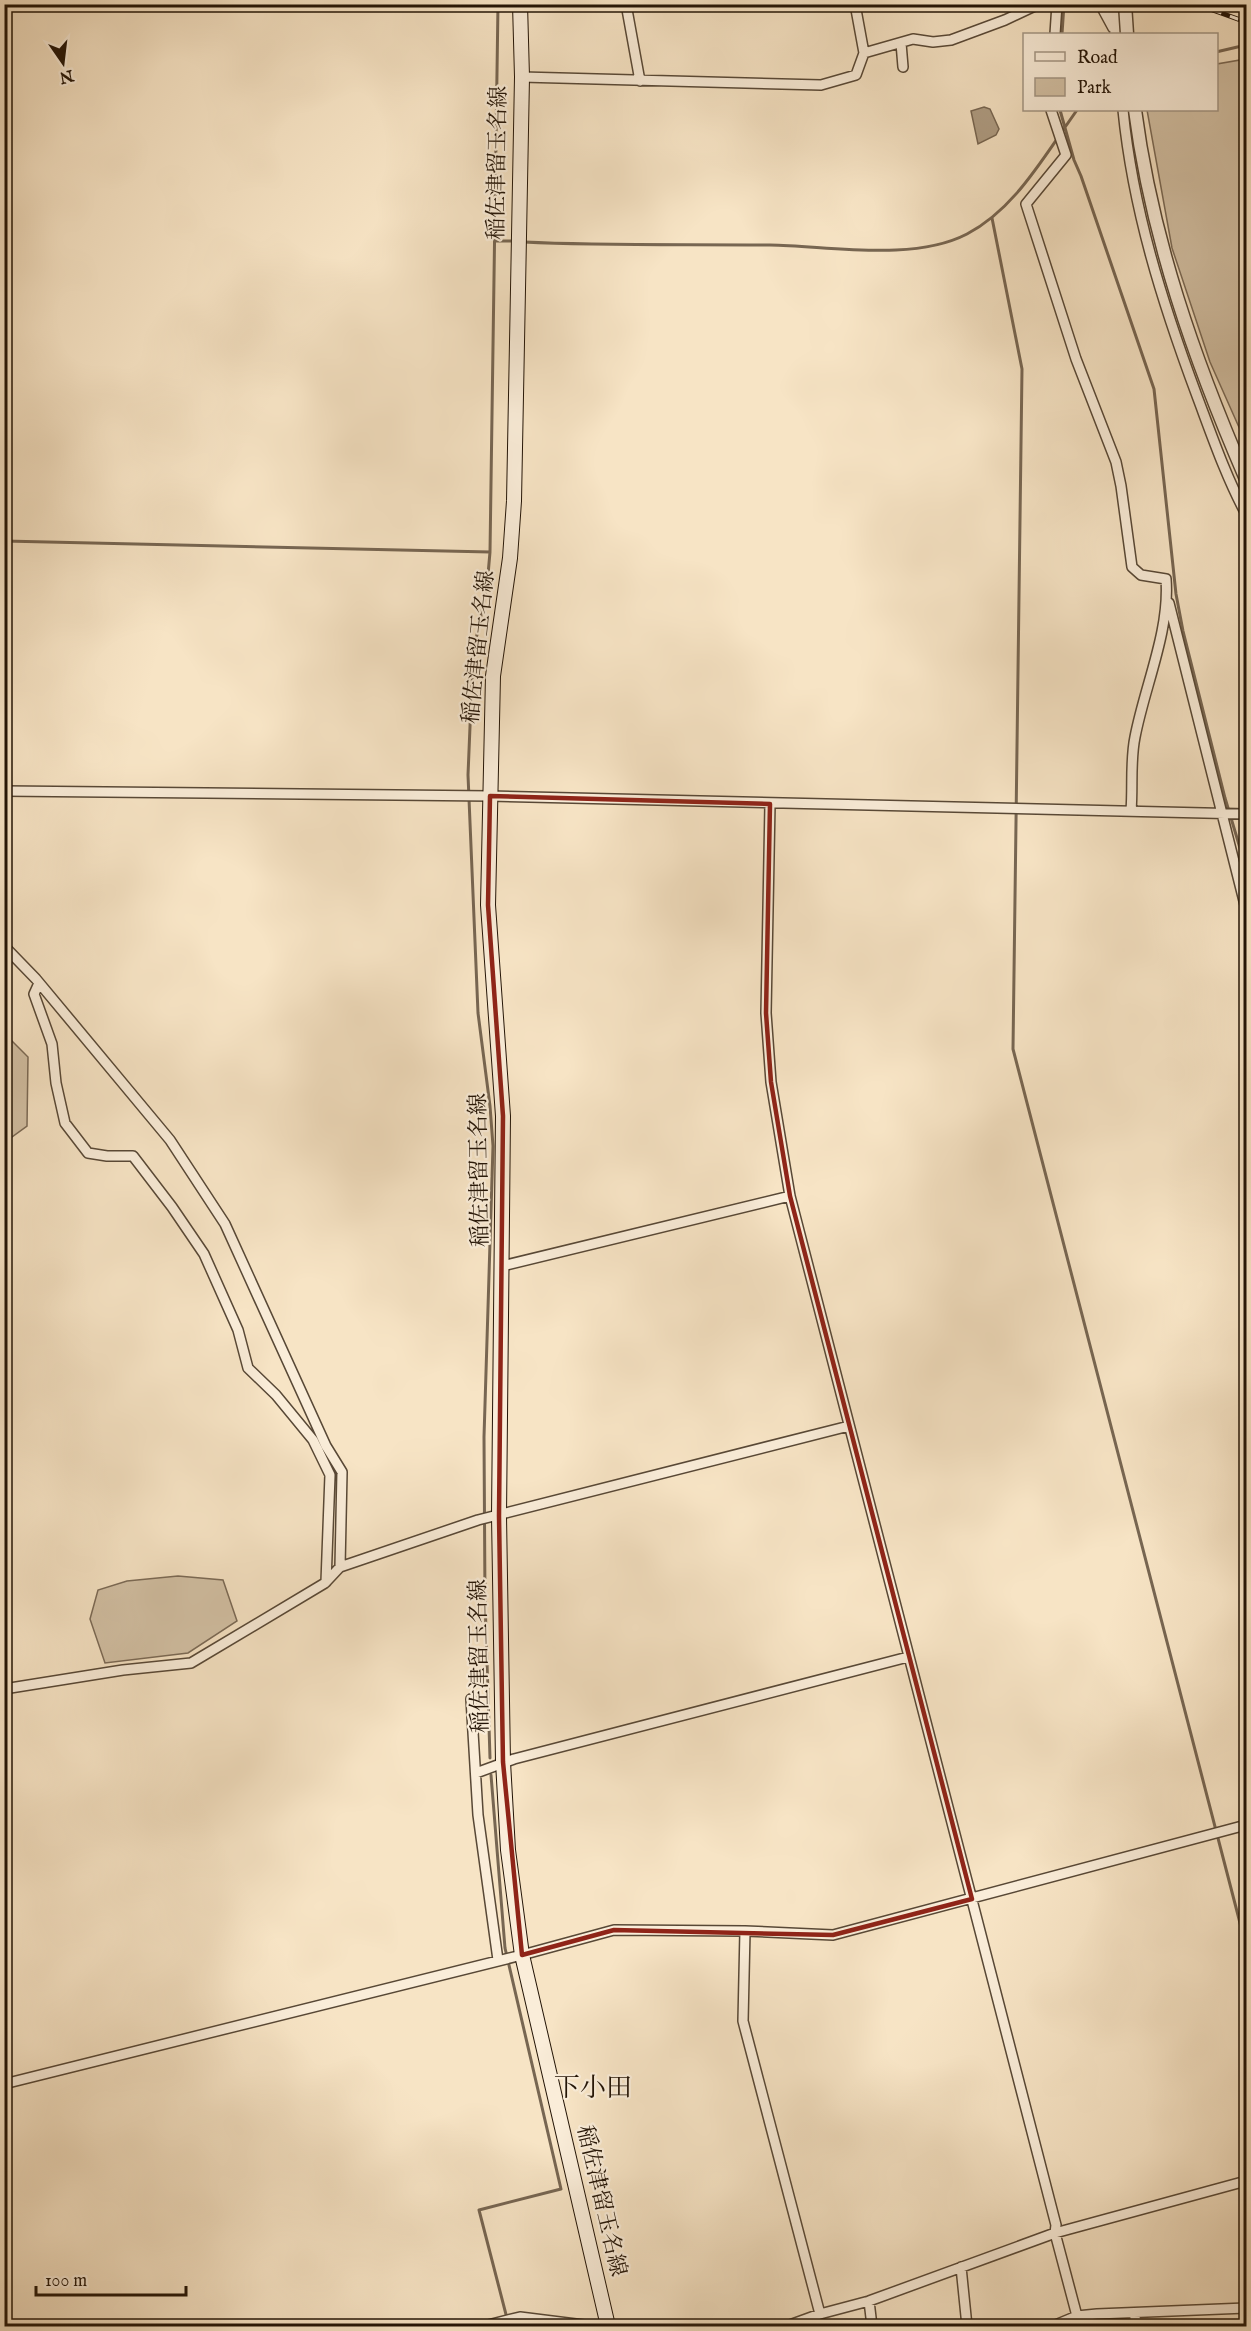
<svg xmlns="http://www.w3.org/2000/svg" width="1251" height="2331" viewBox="0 0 1251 2331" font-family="'IM FELL English','Noto Serif JP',serif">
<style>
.green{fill:#d3c1a5;stroke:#7b6a56;stroke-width:1.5}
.water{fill:#af9d84;stroke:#776652;stroke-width:1.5}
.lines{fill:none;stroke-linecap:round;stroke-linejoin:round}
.stream{stroke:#776652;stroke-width:3}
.minor-casing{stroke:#584836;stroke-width:12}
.tertiary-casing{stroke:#584836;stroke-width:15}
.secondary-casing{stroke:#231406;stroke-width:16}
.minor{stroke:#faedd9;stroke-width:9}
.tertiary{stroke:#faedd9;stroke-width:12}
.secondary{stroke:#faedd9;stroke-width:14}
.rail-casing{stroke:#231406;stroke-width:5}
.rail{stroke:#faedd9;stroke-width:3;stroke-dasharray:9;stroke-linecap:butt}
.marked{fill:none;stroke:#8f2418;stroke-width:4.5;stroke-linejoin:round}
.labels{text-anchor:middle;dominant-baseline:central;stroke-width:4.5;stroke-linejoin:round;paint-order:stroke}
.street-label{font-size:22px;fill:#231406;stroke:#faedd9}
.quarter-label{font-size:26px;fill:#231406;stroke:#faedd9}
</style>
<rect width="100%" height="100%" fill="#f7e4c5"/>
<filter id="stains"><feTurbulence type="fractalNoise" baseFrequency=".00333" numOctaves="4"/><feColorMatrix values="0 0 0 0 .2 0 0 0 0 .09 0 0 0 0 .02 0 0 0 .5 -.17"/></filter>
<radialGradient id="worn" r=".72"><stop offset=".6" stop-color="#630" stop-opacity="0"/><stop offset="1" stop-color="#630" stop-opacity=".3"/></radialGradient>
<path class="green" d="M1246,59v384l-36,-81 -38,-114 -25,-138h69l1,-46z
M5,1034l23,23 -1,69 -22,16z
M178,1576l45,4 14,41 -49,32 -83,10 -15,-44 8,-29 29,-9z"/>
<path class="water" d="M984,107l6,2 9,20 -3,6 -18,9 -7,-33z"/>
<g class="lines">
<path class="stream" d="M1062,34l2,-30
M1216,52l30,-7
M1060,110l14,50 7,16 73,213 22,205 7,37 42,167 21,70
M1061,133l16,-23
M992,218l30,151 -9,680 233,897
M495,241h19
M524,242c81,4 164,2 246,3 60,1 143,17 197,-11 40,-21 66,-60 90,-95
M4,541l486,11
M490,1758l-5,-159 -1,-162 9,-291 -3,-40 -12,-93 -10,-238 5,-121 14,-68 3,-34 8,-548
M491,1775l14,173 56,241 -82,21 30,116"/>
<g class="minor-casing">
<path id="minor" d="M626,4l14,77
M1100,4l13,24
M1113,4l2,30
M1055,34l2,-30
M901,43l2,24
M864,53l49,-14 20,3 18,-2 54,-20 34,-16
M522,77l299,8 35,-10 8,-22 -9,-49
M1051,110l15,45 -40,49 50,155 40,103 5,24 11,81 9,8 25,4c4,52 -21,106 -31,158 -5,24 -2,50 -4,74
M1123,110c10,100 39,192 74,286 15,40 29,81 49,118
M1169,603l77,306
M4,791l486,5 756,18
M770,804l-4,209 5,69 19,114 266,1029 -1,8 22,83
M4,946l32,33 134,161 55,84 101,222 16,26 -2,95
M39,983l-5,11 18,50 4,39 9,40 23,30 19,3h26l39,51 32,47 34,76 10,38 28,27 37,45 17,35 -4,107
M502,1266l288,-70
M4,1689l119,-19 68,-7 134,-80 15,-16 138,-47 371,-94
M471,1699l7,116 20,145
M476,1773l38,-14 394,-102
M745,1931l-2,90 77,293
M4,2084l518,-129 92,-25 131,1 88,4 413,-110
M961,2267l6,59
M869,2301l3,25
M1134,2313l3,13
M484,2326l36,-9 72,9
M787,2326l33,-12 49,-13 186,-68 191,-52
M1053,2326l24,-10 20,-2 149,-6"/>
</g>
<g class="tertiary-casing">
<path id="tertiary" d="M1125,4l2,30
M1135,110c17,129 59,249 111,369"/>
</g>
<g class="secondary-casing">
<path id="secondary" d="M520,4l2,73 -8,424 -4,57 -17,118 -5,229 15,211 -4,400 4,246 5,88 14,105 86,371"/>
</g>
<use href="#minor" class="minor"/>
<use href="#tertiary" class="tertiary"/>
<use href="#secondary" class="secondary"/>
<g class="rail-casing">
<path id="rail" d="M1196,4l50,18"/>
</g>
<use href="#rail" class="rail"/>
</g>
<path class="marked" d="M490,796l280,8 -4,209 5,69 19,114 182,703 -139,36 -219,-5 -92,25 -19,-193 -4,-246 4,-400 -15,-211z"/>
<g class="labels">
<g class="street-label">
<text transform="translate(498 163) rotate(-89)">稲佐津留玉名線</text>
<text transform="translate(479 647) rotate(-84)">稲佐津留玉名線</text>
<text transform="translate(480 1170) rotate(-91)">稲佐津留玉名線</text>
<text transform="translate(480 1656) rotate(-91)">稲佐津留玉名線</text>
<text transform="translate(601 2201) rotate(77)">稲佐津留玉名線</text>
</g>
<g class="quarter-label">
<text x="593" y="2088">下小田</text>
</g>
</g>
<rect width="1251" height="2331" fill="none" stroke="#f7e4c5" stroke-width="24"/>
<rect x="6" y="6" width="1239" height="2319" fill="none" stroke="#231406" stroke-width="3"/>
<rect x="12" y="12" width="1227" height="2307" fill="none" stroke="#231406" stroke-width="1.5"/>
<rect x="1023" y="33" width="195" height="78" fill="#faedd9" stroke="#a49685" stroke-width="1.5"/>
<rect x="1035" y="52" width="30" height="9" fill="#faedd9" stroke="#a49685" stroke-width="1.5"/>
<text x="1077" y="63" font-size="18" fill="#231406">Road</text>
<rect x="1035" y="78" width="30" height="18" fill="#d3c1a5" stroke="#a49685" stroke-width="1.5"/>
<text x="1077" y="93" font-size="18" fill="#231406">Park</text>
<g transform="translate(63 63) rotate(166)" stroke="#faedd9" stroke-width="4.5" paint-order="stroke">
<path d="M0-4.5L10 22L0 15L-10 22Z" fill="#231406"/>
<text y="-9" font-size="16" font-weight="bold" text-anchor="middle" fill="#231406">N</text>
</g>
<path d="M36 2286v9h150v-9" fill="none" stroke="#231406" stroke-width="3"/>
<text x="45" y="2286" font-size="18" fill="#231406" stroke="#faedd9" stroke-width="4.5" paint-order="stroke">100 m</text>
<rect width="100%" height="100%" filter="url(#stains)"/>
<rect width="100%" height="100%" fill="url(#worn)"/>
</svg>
